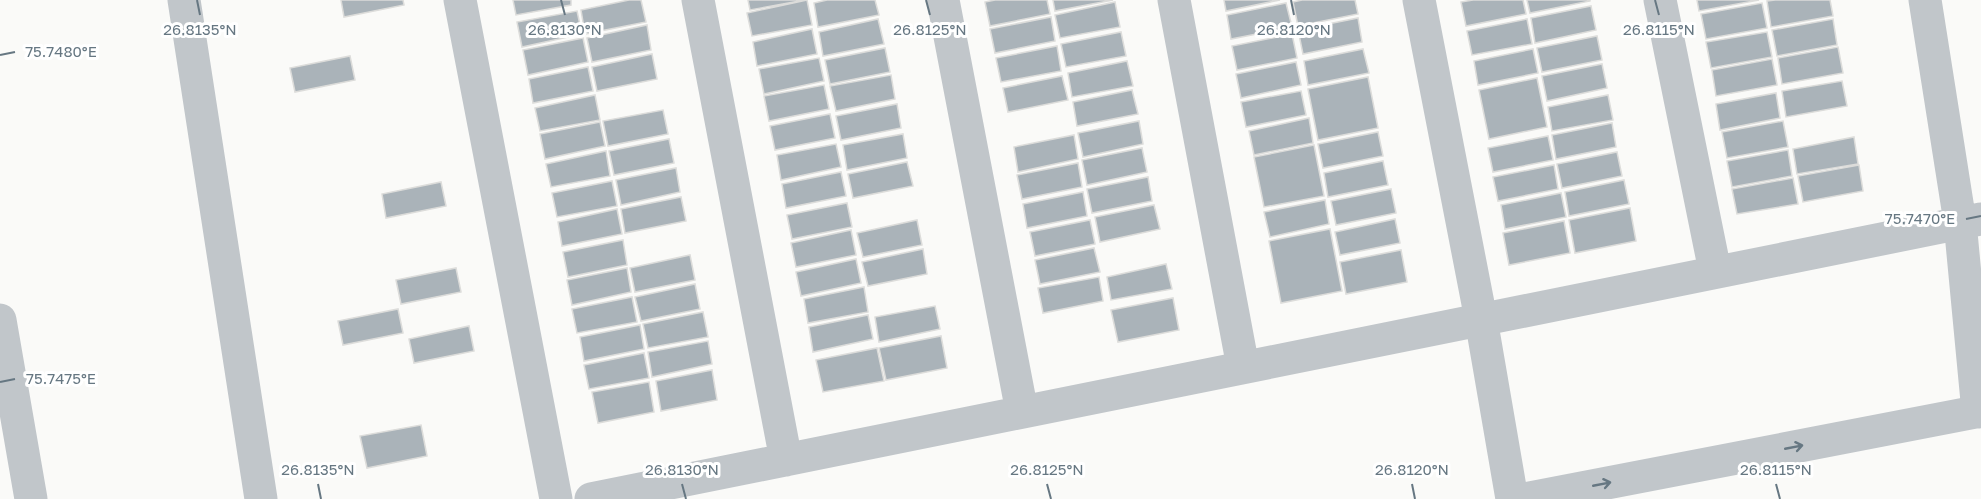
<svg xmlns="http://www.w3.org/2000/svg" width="1981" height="499" viewBox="0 0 1981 499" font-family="'Golos Text',sans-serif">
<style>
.building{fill:#aab3b9;stroke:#dcdcda;stroke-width:1.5}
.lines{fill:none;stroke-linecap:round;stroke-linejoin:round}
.minor{stroke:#c1c6ca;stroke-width:33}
.oneway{stroke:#667782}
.ticks{fill:none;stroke:#667782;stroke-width:2}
.ticks-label{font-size:15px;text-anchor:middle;fill:#667782;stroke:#fff;stroke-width:6;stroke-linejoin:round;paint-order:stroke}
</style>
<rect width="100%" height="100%" fill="#fafaf8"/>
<path class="building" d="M341,0h62l1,5 -60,12z
M513,0h58v5l-55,10z
M629,0h12l5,22 -61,12 -4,-24z
M748,0h57l-55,10z
M807,0l5,25 -60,11 -5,-23z
M827,0h48l4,15 -61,12 -4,-24z
M995,0h52l3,14 -60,12 -5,-24z
M1053,0h60l-58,11z
M1224,0h56l-54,11z
M1302,0h53l3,14 -60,12 -5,-24z
M1473,0h50l3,14 -60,12 -5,-24z
M1527,0h63v1l-60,12z
M1697,0h62l-60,11z
M1775,0h55l3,16 -62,11 -4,-26z
M1115,2l5,25 -60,11 -5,-23z
M1286,3l6,24 -61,12 -4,-24z
M1762,3l5,25 -61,11 -5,-25z
M1591,6l5,24 -61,13 -4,-25z
M577,11l5,23 -60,13 -5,-25z
M1051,17l4,24 -60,12 -5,-24z
M1358,18l4,24 -59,12 -5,-24z
M878,19l6,25 -61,12 -4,-24z
M1527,19l5,25 -60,11 -5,-24z
M1833,19l4,26 -60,11 -5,-26z
M647,25l4,25 -59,12 -5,-24z
M812,29l5,25 -60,12 -4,-24z
M1121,32l5,24 -60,11 -5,-23z
M1767,32l5,25 -61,11 -5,-26z
M1292,34l5,24 -60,12 -5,-24z
M1597,36l5,24 -60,12 -5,-24z
M583,38l5,24 -60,13 -5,-25z
M1057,46l4,25 -60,11 -5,-24z
M1838,47l5,26 -61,11 -4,-26z
M885,48l5,24 -60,12 -5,-24z
M1363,49l6,24 -61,12 -4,-24z
M1533,49l5,24 -60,12 -4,-24z
M652,54l5,25 -60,12 -5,-24z
M350,56l5,24 -60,12 -5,-24z
M819,58l5,23 -60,13 -5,-25z
M1772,59l5,26 -61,11 -4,-26z
M1127,61l6,25 -61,11 -4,-24z
M1296,62l5,23 -60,13 -5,-24z
M1602,64l5,24 -60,13 -5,-25z
M588,67l5,24 -60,12 -4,-24z
M891,75l4,24 -59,12 -6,-25z
M1062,76l6,24 -60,12 -5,-24z
M1368,77l10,51 -60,12 -10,-51z
M1537,78l10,49 -58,12 -10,-49z
M1842,81l5,25 -61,11 -4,-26z
M824,85l5,24 -60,12 -5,-25z
M1132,90l6,24 -61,12 -4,-24z
M1301,91l5,24 -60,12 -5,-25z
M1776,93l4,25 -60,12 -4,-26z
M595,95l5,25 -60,11 -5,-23z
M1608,95l5,25 -61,11 -4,-24z
M897,104l4,24 -60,12 -5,-24z
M663,110l5,24 -60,12 -5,-25z
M830,114l5,24 -60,12 -5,-24z
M1309,118l4,25 -59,12 -5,-24z
M1139,121l4,23 -60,13 -5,-24z
M1783,121l5,26 -61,11 -5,-26z
M600,122l5,24 -60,13 -5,-25z
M1612,123l4,24 -60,12 -4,-24z
M1378,132l5,24 -60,12 -5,-24z
M903,134l4,24 -60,12 -4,-25z
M1074,135l4,24 -60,13 -4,-25z
M1548,136l5,24 -60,12 -5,-24z
M1854,137l4,27 -61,10 -4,-25z
M669,139l5,24 -60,12 -5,-24z
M836,144l5,23 -60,13 -4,-25z
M1314,145l10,51 -60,11 -10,-50z
M1142,148l5,24 -60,13 -5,-25z
M1788,150l4,26 -60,11 -5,-26z
M606,151l4,25 -59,11 -5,-23z
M1617,152l5,24 -60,12 -5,-24z
M1383,161l5,24 -60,12 -4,-24z
M907,162l6,24 -60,12 -5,-24z
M1078,163l4,24 -60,12 -5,-24z
M1554,165l4,24 -60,12 -5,-24z
M1859,165l4,26 -60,11 -5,-26z
M676,168l4,24 -59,13 -5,-25z
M841,172l5,24 -60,12 -4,-24z
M1148,177l4,24 -60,12 -5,-24z
M1793,178l5,26 -61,10 -5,-25z
M1624,180l5,24 -60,12 -4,-24z
M612,181l5,25 -60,11 -5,-24z
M441,182l5,24 -60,12 -4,-24z
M1391,189l5,24 -60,12 -5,-24z
M1083,192l4,24 -60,12 -4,-24z
M1561,193l5,24 -61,12 -4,-24z
M681,197l5,24 -61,12 -4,-24z
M1325,200l4,24 -59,13 -6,-25z
M847,203l5,24 -60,12 -5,-24z
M1154,205l6,24 -60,13 -5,-25z
M1630,208l6,33 -61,12 -6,-33z
M617,209l5,25 -60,12 -4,-24z
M1395,219l5,24 -60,12 -5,-23z
M917,220l5,25 -59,12 -6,-24z
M1090,220l5,24 -60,12 -5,-24z
M1564,221l6,32 -61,12 -6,-32z
M1330,229l12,62 -61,12 -12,-62z
M851,230l5,25 -60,12 -5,-24z
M623,240l4,25 -59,12 -5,-25z
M1094,248l6,24 -60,12 -5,-24z
M923,249l4,25 -59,12 -6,-24z
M1401,250l6,32 -61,12 -6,-32z
M690,255l5,25 -60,12 -5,-24z
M856,259l5,24 -60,13 -5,-24z
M1166,264l6,25 -61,11 -4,-23z
M456,268l5,24 -60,12 -5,-24z
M627,268l4,24 -59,13 -5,-25z
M1099,277l4,24 -60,12 -5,-25z
M695,284l5,25 -59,12 -6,-24z
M864,287l4,25 -60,11 -4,-24z
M632,297l5,25 -60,11 -5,-24z
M1173,298l6,32 -61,12 -7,-32z
M935,306l5,23 -61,13 -4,-25z
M398,309l5,24 -60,12 -5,-24z
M703,312l5,25 -60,11 -5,-24z
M868,315l5,24 -60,13 -4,-25z
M640,325l4,24 -60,12 -4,-24z
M469,326l5,25 -60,12 -5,-24z
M941,336l6,32 -61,12 -7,-32z
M708,341l4,23 -60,13 -4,-25z
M877,348l7,33 -61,11 -7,-32z
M644,353l5,25 -60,11 -5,-24z
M712,370l5,30 -56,11 -5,-30z
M649,382l5,30 -56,11 -6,-31z
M421,425l6,31 -60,12 -7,-32z"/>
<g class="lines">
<path class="minor" d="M184,0l77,499
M460,0l96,499
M698,0l88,460
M943,0l79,412
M1174,0l69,367
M1419,0l62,319 31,180
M1660,0l55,271
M1925,0l35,222 18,190
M0,320l31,179
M591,499l1390,-280
M1524,499l457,-88"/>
</g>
<defs><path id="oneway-shaft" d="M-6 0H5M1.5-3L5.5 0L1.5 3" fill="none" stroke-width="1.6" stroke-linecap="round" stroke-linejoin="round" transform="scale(1.5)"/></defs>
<g class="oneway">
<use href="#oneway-shaft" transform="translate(1794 447) rotate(-11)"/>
<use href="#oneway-shaft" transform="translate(1602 484) rotate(-11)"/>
</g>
<path class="ticks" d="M197,0l3,15M561,0l4,15M926,0l4,15M1291,0l3,15M1655,0l4,15M0,55l15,-3M1966,219l15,-3M0,382l15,-3M318,484l3,15M682,484l4,15M1047,484l4,15M1412,484l3,15M1776,484l4,15"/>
<g class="ticks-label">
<text x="200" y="35">26.8135°N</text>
<text x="565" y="35">26.8130°N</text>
<text x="930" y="35">26.8125°N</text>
<text x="1294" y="35">26.8120°N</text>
<text x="1659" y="35">26.8115°N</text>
<text x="61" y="57">75.7480°E</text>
<text x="1920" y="224">75.7470°E</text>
<text x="61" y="384">75.7475°E</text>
<text x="318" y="475">26.8135°N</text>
<text x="682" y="475">26.8130°N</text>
<text x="1047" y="475">26.8125°N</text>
<text x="1412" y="475">26.8120°N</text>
<text x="1776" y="475">26.8115°N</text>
</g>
</svg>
